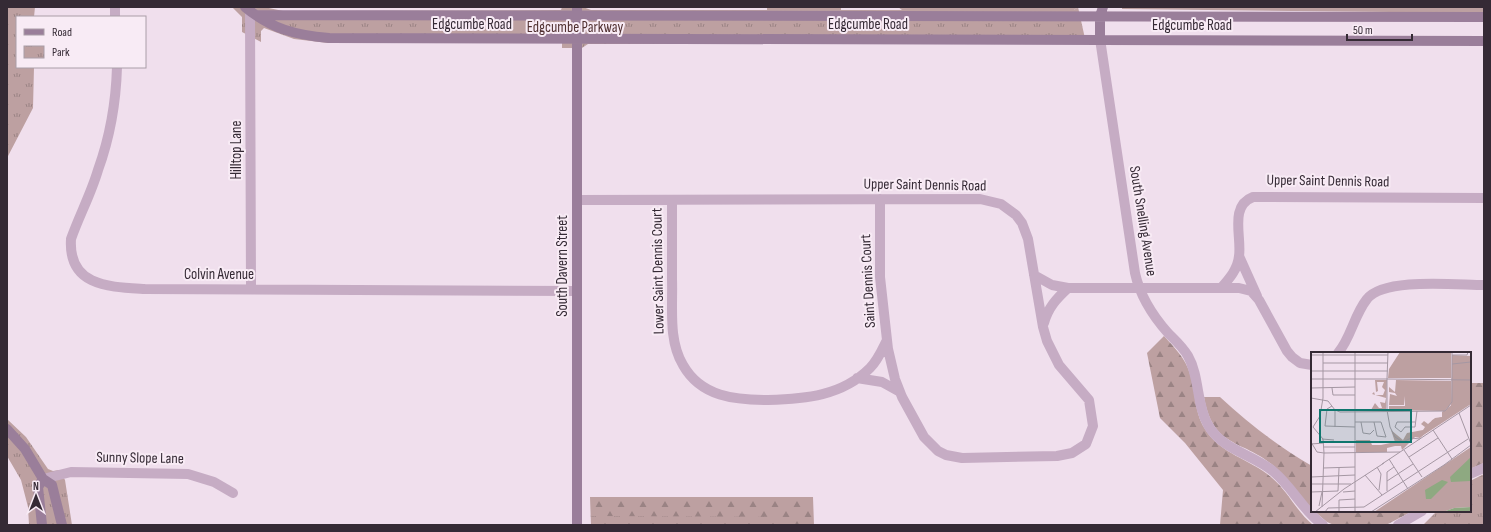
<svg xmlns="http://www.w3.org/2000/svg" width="1491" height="532" viewBox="0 0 1491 532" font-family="'Sofia Sans Condensed',sans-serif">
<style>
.green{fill:#bda0a1}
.forest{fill:url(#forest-firs)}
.park{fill:url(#park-tufts)}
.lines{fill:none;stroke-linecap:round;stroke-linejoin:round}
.street{stroke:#c6acc4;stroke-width:10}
.secondary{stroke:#9a7e9a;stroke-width:10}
.labels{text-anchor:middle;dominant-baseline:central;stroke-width:4;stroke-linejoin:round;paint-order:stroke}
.street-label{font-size:15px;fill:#352a35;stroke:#f8ebf5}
.park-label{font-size:15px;fill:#513131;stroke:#f8ebf5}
.inset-road{fill:none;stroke:#a597a3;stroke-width:1}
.view{fill:#0f766e;fill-opacity:0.15;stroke:#0f766e;stroke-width:2}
.inset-edge{fill:none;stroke:#352a35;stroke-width:2}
</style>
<defs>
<pattern id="forest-firs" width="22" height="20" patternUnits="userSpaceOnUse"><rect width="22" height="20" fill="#bda0a1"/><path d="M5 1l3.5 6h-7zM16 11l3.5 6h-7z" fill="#9a8384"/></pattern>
<pattern id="park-tufts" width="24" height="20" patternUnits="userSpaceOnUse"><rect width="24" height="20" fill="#bda0a1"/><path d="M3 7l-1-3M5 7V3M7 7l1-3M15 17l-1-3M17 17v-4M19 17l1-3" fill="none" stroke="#9a8384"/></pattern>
</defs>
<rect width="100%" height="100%" fill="#f0dfed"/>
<path class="green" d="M898,7h180l-4,3h-172z
M1122,7h362v6l-362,-4z"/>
<path class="forest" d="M1164,336c10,11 22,23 26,38 6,18 4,38 15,55 15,25 45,30 66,48 17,14 25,34 42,48h-93l3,-35 -38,-47 -25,-25 -13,-65z
M1470,383h14v80l-14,6z
M1204,397h16c29,27 58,49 92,69v43c-12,-13 -23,-29 -36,-41 -31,-29 -63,-18 -72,-71z
M590,497h223l1,28h-223z
M1314,511h99l-27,14h-52l-7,-3z"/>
<path class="park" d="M7,7h28l-1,10h-17v50h17l-1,41 -26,50z
M232,7h32l19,4 278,-1 1,-3h21l8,3h176v-3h74v3h233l4,-3 8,36 -498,1 -6,4h-20v-5h-234l-34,-4 -30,-11 -3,3v11l-19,-10v-15z
M7,419l19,18 22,32 5,2 6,-1 6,10 7,45h-43l-1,-18 -7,-27 -14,-24z
M1484,474v51h-61l14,-14h33v-30z
M591,516l199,1v8h-199z"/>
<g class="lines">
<path class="street" d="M115,7v10
M250,11l1,278
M1100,39l35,234c5,23 17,42 33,60 7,7 15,14 20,23 12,21 8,48 20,69 15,26 45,29 66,47 19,16 29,39 49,53
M117,67c-1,35 -7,70 -19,103 -7,24 -19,46 -27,69 -3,48 39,48 74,50l432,2
M577,200l403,-1 21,5 15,11 6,8 6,16 15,88 4,14 12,24 30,35 4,26 -7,18 -14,9 -15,3 -95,2 -16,-3 -8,-4 -14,-14 -22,-40 -7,-18 -7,-30 -8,-72v-78
M672,200c0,26 0,53 0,79 1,28 -4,61 11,86 18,32 52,35 85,35 37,-1 74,-4 102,-32 8,-8 12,-18 17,-28
M1239,256l18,40
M1034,275l18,10 16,3h171l12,3 8,9 28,51 5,6 8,6 12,2
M1221,288c8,-9 17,-19 18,-32 3,-19 -10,-50 14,-59l231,1
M1044,323c4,-15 12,-24 24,-35
M1338,353c13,-15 16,-38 29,-54 17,-22 90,-14 117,-14
M857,378l25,4 18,10
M1470,474l14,-6
M43,479l28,-7 117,2 26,8 19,11
M1398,525l24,-14"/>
<path class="secondary" d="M245,7c27,22 50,28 84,31l1155,3
M257,15l1227,2
M1100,39v-23l3,-9
M7,429l18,20 18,30 9,6 10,40
M42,525l-4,-38 5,-8
M577,525v-518"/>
</g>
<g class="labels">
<g class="street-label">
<text x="472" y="24">Edgcumbe Road</text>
<text x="868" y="24">Edgcumbe Road</text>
<text x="1192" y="25">Edgcumbe Road</text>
<text transform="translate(236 150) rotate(-90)">Hilltop Lane</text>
<text transform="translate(1328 181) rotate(1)">Upper Saint Dennis Road</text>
<text transform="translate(925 185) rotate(1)">Upper Saint Dennis Road</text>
<text transform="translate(1143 221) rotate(81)">South Snelling Avenue</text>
<text transform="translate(562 266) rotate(-90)">South Davern Street</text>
<text transform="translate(658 271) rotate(-91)">Lower Saint Dennis Court</text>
<text x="219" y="274">Colvin Avenue</text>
<text transform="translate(868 281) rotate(-93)">Saint Dennis Court</text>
<text transform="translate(140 458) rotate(1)">Sunny Slope Lane</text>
</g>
<g class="park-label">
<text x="575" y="27">Edgcumbe Parkway</text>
</g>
</g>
<g transform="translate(1311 352)">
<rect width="160" height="160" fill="#f0dfed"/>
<path d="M89,0h51v26h-63l1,-9zM64,28h12l-1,30h-15l4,-7 4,5h3l-2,-6 5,1 1,-5 -14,-4 2,-2 1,3h8l2,-5 -3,-3 2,-5h-7l1,9 -2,1zM85,28l55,1v23l-7,7 -55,-1v-4h16v-10l-1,9h-15l1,-11 7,2 -2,-3 -6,-1v-5l6,5z" fill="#bda0a1"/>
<path d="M158,40l-49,46 -5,-1 -13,13 -1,-4h-6l-8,2v4h-31v-12h14l2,5h9l14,-3 -4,-12 12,10 4,-7 16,-3 2,-3 -4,-3 3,-3 4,3 7,-6 7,-1v-5z" fill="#bda0a1"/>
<path d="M141,3l19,1v48l-52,34v-3l11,-8 2,-7 10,-3v-5l9,-6zM45,89h12v5h19v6h-31zM160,95v60l-17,1 -11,4h-69z" fill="#bda0a1"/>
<path d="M160,105l-1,24 -19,1 -1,-5zM131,128l6,2 -17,17h-5l-1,-9zM160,155v5h-28l11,-4z" fill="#8ea981"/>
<path class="inset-road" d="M12,0v46l-3,18 -7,11 10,12 1,14 76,-1M77,0l-1,27 84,1M0,3h77M141,3h15l1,-3M12,11h65M141,12l19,-2M0,19h77M0,27h76v32M0,36l44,-1M21,36l1,7h22M0,46l17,3 7,9 5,2 105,-1 7,-9v-50M21,54l-5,3 -2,17 30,1M24,58v17M76,58l3,17 5,10 8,5 8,-4 9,1M148,61l12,31M44,70h26l5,15 -9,-1 -3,-14M50,70l2,11 7,1 4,-4M84,75l6,5 4,-5h10l2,-16M84,75l2,-5h18M122,78l19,29M11,87l12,1M0,90l6,10 7,1 -2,54M0,92l13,-1M12,95h32M93,98l18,27M98,105l29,-19M78,107l19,30M71,112l89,-59M66,115l4,7 -2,16M12,116l32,-1M54,123l17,20M0,125l44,-2M76,129l26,-17M0,132h40M33,137l40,-26M76,139v-19l7,-5M0,140l27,-1 1,-23M32,140l12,-1M8,154l3,-14M4,160l29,-23M14,160l3,-4 36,-1 104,-68M28,160v-12l16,-1M44,160v-160M60,160l73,-47 27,-20"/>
<path class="view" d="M9,58h91v32h-91z"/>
<rect width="160" height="160" class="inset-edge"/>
</g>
<rect width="1491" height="532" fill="none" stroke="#352a35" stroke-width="16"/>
<rect x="16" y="16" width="130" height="52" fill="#f8ebf5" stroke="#aa9ea8"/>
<rect x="24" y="29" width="20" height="6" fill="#9a7e9a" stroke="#aa9ea8"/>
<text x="52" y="36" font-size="12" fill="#352a35">Road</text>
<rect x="24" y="46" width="20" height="12" fill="url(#park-tufts)" stroke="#aa9ea8"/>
<text x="52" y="56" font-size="12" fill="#352a35">Park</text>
<g transform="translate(36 496)" stroke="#f8ebf5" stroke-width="3" paint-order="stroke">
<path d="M0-3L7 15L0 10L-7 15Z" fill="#352a35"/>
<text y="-6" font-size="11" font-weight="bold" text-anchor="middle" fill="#352a35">N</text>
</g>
<path d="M1347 34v6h65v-6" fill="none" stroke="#352a35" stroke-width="2"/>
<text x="1353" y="34" font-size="12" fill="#352a35" stroke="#f8ebf5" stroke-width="3" paint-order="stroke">50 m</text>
</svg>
